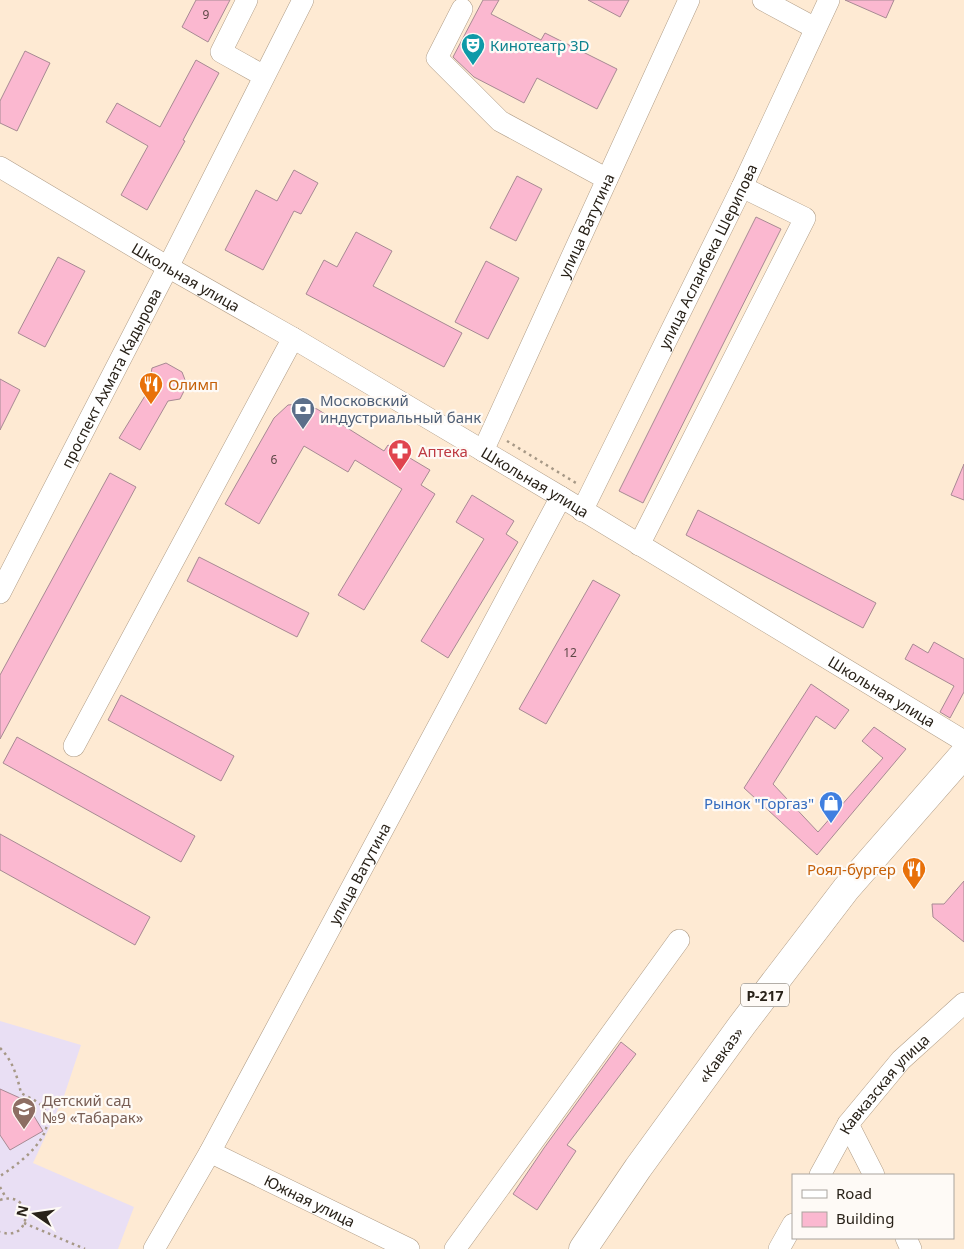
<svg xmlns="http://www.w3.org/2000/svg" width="964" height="1249" viewBox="0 0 964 1249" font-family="'Noto Sans',sans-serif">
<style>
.education{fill:#e9dff4}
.building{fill:#fbb8d0;stroke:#a78a93}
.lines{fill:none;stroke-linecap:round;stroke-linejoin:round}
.minor-casing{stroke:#b09d87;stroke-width:22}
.major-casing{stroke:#b09d87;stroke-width:29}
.path{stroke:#a69886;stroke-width:2.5;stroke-dasharray:2.5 4;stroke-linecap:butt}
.minor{stroke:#fff;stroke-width:21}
.major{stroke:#fff;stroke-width:28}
.labels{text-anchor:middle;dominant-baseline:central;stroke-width:4.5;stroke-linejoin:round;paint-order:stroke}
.number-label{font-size:12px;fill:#5e4847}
.shield{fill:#fefaf6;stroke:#69635b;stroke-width:1}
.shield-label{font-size:14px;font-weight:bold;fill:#292219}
.culture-label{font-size:15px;fill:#0d838f;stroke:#fefaf6;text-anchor:start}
.street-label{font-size:15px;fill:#292219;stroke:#fefaf6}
.food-label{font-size:15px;fill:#c56008;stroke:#fefaf6;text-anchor:start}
.service-label{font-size:15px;fill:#4e5e75;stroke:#fefaf6;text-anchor:start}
.health-label{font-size:15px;fill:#be3a42;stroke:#fefaf6;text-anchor:start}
.shop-label{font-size:15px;fill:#366cbe;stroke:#fefaf6;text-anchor:end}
.education-label{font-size:15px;fill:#785e54;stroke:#fefaf6;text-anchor:start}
</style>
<rect width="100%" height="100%" fill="#feead3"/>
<path class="education" d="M0,1021l81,24 -17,51 -31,67 101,44 -16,42h-118z"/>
<path class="building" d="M196,0h34l-22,42 -26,-15z
M483,0h16l-8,14 50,26 4,-7 72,36 -20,40 -60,-31 -13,25 -50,-26 -21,-20z
M588,0h41l-9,17z
M845,0h49l-8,18z
M25,51l25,12 -33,68 -17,-8v-22z
M196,60l23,13 -36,67 2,1 -38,69 -26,-15 27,-49 -42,-24 11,-19 43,24z
M294,170l24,13 -17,31 -7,-3 -31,59 -38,-20 31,-60 21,11z
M517,176l25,13 -26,52 -26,-13z
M756,217l25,12 -138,274 -24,-12z
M356,232l36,19 -19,35 89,47 -18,34 -138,-73 18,-34 13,7z
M58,257l27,14 -40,76 -27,-14z
M486,261l33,17 -31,61 -33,-17z
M166,363l16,9 5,13 -7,14 -12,2 -28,49 -21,-12 29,-47 4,-23z
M0,379l20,11 -20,40z
M298,404l19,5 67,42 4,-6 42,25 -9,15 14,9 -71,116 -26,-15 64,-106 -47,-29 -7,12 -44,-26 -45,78 -34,-20 49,-86 14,-13z
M964,464v36l-13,-5z
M110,473l26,14 -136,252v-64z
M472,495l42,26 -8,13 12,8 -70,116 -27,-17 63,-102 -28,-17z
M698,510l178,93 -13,25 -177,-93z
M199,557l110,56 -12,24 -110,-56z
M593,580l27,15 -74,129 -27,-15z
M934,642l30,17v33l-14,26 -10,-6 14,-26 -49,-27 8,-15 15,9z
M811,684l38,26 -14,19 -19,-13 -43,68 45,48 65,-74 -21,-17 12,-14 32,22 -89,106 -73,-67z
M121,695l113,61 -13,25 -113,-61z
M17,737l178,99 -14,26 -178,-99z
M0,834l150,83 -15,28 -135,-75z
M964,881v61l-31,-25 -1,-13h12z
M621,1042l15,12 -69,91 9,6 -39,59 -24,-16 31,-46z
M0,1089l20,9 6,5 17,28 -33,19 -10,-15z"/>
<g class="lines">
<g class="minor-casing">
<g id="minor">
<path d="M247,0l-26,52 43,24"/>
<path d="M763,0l52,28"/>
<path d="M462,9l-25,49 63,63 107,58"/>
<path id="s1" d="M0,167l168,100 125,71 268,159 403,244"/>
<path id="s2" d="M483,451l206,-451"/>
<path id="s3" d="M582,511l160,-324 87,-187"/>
<path d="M639,545l166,-327 -63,-31"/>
<path id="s4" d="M0,593l168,-326 135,-267"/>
<path d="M74,746l219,-408"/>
<path d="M848,1124l26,51"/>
<path id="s5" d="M210,1152l199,97"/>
<path id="s6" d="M820,1175l28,-51 53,-64 63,-57"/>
<path d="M906,1238l5,11"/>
<path id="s7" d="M154,1249l56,-97 351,-655"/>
<path d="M455,1249l224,-309"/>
<path d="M779,1249l14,-25"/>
</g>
</g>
<g class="major-casing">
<g id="major">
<path id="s8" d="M583,1249l55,-81 104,-143 104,-136 118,-135"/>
</g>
</g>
<path class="path" d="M507,441l69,42
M0,1048c13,13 17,28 21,45 8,5 21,9 25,19 9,25 -28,53 -46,64
M0,1187l6,11
M0,1200c34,-11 34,43 0,32
M24,1223l61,26"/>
<use href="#minor" class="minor"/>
<use href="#major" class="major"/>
</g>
<defs>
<g id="theatre-pin" transform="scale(1.25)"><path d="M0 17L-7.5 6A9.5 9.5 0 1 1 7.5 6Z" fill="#0f9aa8" stroke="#fefaf6"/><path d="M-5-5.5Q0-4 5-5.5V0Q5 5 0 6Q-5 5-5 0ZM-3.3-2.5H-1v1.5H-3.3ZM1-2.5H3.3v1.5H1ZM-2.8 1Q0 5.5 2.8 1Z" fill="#fff"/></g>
<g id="restaurant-pin" transform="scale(1.25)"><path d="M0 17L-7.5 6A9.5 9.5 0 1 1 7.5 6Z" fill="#e8710a" stroke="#fefaf6"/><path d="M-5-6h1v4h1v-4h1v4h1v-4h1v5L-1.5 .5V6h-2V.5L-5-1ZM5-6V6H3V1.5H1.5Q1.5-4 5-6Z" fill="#fff"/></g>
<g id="bank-pin" transform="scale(1.25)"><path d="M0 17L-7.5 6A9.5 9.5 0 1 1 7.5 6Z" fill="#5c6f8a" stroke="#fefaf6"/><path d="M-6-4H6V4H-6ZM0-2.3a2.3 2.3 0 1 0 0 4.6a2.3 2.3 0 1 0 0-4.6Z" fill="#fff"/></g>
<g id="pharmacy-pin" transform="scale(1.25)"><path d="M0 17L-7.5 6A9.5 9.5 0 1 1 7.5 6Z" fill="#e0444e" stroke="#fefaf6"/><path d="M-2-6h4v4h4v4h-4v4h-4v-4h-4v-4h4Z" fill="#fff"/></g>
<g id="shop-pin" transform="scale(1.25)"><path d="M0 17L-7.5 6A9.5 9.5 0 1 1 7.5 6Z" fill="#3f7fe0" stroke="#fefaf6"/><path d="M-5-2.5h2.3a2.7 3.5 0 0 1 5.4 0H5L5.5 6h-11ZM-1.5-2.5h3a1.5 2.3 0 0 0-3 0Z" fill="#fff"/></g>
<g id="school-pin" transform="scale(1.25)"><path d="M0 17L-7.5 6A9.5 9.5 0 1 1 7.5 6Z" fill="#8d6e63" stroke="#fefaf6"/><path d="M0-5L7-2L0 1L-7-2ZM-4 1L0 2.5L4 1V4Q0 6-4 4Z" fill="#fff"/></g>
</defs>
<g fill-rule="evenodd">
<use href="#theatre-pin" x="473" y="45"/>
<use href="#restaurant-pin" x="151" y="384"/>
<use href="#bank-pin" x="303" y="409"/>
<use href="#pharmacy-pin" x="400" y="451"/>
<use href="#shop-pin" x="831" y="803"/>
<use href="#restaurant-pin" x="914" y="869"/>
<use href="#school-pin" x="24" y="1109"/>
</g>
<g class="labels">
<g class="number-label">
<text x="206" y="14">9</text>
<text x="274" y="459">6</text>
<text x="570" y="652">12</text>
</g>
<rect class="shield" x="741" y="983.5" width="48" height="23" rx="4"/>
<g class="shield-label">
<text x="765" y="995">Р-217</text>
</g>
<g class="culture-label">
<text x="490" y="45">Кинотеатр 3D</text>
</g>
<g class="street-label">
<text stroke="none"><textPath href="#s2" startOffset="248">улица Ватутина</textPath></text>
<text stroke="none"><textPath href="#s3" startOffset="284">улица Асланбека Шерипова</textPath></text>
<text stroke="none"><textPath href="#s1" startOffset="216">Школьная улица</textPath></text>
<text stroke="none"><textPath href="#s4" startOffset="242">проспект Ахмата Кадырова</textPath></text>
<text stroke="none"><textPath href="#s1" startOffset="621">Школьная улица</textPath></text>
<text stroke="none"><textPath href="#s1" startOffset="1026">Школьная улица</textPath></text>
<text stroke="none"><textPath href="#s7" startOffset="428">улица Ватутина</textPath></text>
<text stroke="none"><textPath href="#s8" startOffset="238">«Кавказ»</textPath></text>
<text stroke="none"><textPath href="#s6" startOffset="112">Кавказская улица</textPath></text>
<text stroke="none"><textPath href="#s5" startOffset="111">Южная улица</textPath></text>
</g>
<g class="food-label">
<text x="168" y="384">Олимп</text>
<text x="896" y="869" text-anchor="end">Роял-бургер</text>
</g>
<g class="service-label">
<text x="320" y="400">Московский<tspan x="320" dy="17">индустриальный банк</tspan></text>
</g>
<g class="health-label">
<text x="418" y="451">Аптека</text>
</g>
<g class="shop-label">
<text x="814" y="803">Рынок "Горгаз"</text>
</g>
<g class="education-label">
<text x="42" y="1100">Детский сад<tspan x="42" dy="17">№9 «Табарак»</tspan></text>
</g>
</g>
<rect x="792" y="1174" width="162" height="65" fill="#fefaf6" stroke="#a9a49e"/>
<rect x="802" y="1190" width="25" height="8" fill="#ffffff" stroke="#a9a49e"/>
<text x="836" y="1199" font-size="15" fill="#292219">Road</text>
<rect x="802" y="1212" width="25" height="15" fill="#fbb8d0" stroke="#a9a49e"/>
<text x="836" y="1224" font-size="15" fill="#292219">Building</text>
<g transform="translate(35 1214) rotate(283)" stroke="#fefaf6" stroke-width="4" paint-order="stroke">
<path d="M0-4L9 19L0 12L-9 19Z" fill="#292219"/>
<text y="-8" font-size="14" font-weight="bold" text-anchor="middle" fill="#292219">N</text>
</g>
</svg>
